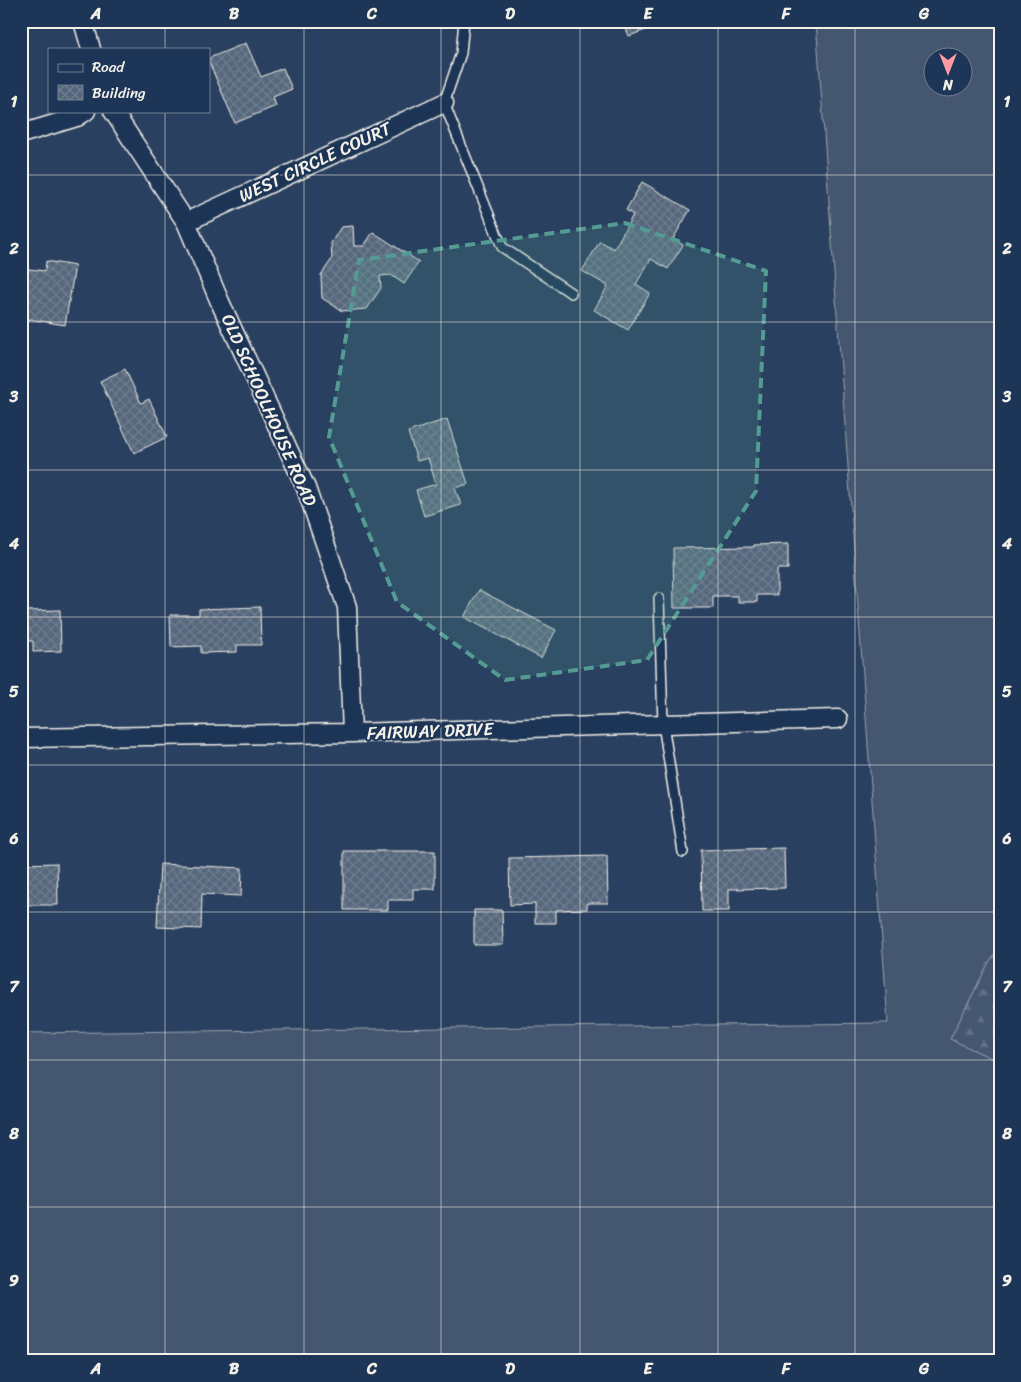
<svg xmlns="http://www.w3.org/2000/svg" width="1021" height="1382" viewBox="0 0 1021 1382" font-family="Sriracha,sans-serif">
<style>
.grass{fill:#445771;stroke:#9ca4ac;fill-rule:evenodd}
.forest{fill:url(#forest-firs);stroke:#9ca4ac}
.building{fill:url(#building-cross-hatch);stroke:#f4f1e8}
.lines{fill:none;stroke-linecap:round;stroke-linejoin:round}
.lane-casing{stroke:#f4f1e8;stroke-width:12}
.street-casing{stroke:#f4f1e8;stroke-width:21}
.lane{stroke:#1d3557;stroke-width:9}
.street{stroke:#1d3557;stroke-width:18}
.marked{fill:#549b93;fill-opacity:0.2;stroke:#549b93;stroke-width:4;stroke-dasharray:10 6;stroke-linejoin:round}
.grid{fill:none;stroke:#f4f1e8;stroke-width:1;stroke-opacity:0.55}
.labels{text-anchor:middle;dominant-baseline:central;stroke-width:4;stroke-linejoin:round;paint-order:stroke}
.street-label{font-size:18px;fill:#f4f1e8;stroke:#1d3557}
.neatline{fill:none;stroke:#f4f1e8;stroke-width:2}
.grid-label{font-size:16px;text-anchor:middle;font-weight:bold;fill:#f4f1e8}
</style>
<defs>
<pattern id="forest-firs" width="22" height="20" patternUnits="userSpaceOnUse" patternTransform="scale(1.25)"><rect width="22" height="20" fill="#445771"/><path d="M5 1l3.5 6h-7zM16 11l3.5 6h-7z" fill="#607085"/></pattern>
<pattern id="building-cross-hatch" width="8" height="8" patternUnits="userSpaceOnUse" patternTransform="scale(1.25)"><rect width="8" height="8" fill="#56677d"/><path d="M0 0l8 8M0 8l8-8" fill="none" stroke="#6f7d8f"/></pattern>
</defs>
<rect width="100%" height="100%" fill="#2a4060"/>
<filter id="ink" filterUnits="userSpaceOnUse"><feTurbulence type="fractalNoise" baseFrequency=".02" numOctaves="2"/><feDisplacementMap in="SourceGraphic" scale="10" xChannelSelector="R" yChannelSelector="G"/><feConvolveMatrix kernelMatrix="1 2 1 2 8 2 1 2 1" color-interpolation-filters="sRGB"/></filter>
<g filter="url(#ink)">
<path class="grass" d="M816,21h184v1340h-979v-328l867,-10zM934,58h30v30h-30z"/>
<path class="forest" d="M1000,947v112l-9,-1 -41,-19 39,-77z"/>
<path class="building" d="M623,21h38l1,3 -33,12z
M246,43l15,34 22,-9 9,21 -19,8 3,9 -41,17 -26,-61v-4z
M642,182l48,28 -17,29 10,6 -15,24 -17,-10 -15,25 14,9 -22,37 -34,-20 14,-24 -26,-15 18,-30 14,8 19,-34 -7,-5z
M353,226l1,20h10l9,-14 46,30 -15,22 -13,-9 -11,1 1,12 -14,21 -25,2 -20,-13 -1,-23 11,-16 -1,-16 10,-16z
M46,261l29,5 -10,59 -36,-6v2l-8,-1v-52l24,3z
M125,369l16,34 8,-4 18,38 -33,16 -34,-72z
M447,419l21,65 -13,4 6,17 -37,11 -8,-26 20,-6 -8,-26 -11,3 -9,-29z
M788,544v25h-11v26h-20v7h-19v-6h-25v12h-39l-1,-60 81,-1v-2z
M479,590l77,40 -15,28 -77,-41z
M21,594h4l1,17 34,-1 1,41 -28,1v-11h-12z
M260,607l1,38h-24v7l-36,1v-7l-30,1 -1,-32h29v-6z
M784,848l1,40 -56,1v22h-27l-1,-61z
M344,851h91v38h-22v11h-25v10h-44z
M607,856l1,47h-21v6l-31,1v13h-21v-19l-25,1 -1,-47z
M57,863l1,42h-30v-11h-7v-30z
M160,864l82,4 -1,28 -39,-2 -1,35 -44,-2z
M474,910h28l1,35h-29z"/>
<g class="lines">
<g class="lane-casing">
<path id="lane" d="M464,21l-3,32 -17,50 58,144 69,46
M659,598l4,126 20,128"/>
</g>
<g class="street-casing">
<path id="street" d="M83,21l8,28
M113,111l73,111 34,80 86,186 41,119 5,126
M21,134l56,-17 9,-6
M186,222l258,-119
M21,738l331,-5 486,-14"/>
</g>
<use href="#lane" class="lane"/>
<use href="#street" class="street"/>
</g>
</g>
<path class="marked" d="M625,223l141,48 -10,220 -109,169 -142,20 -108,-78 -68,-165 30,-177z"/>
<path class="grid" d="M165,21v28M304,21v1340M441,21v1340M580,21v1340M718,21v1340M855,21v1340M165,111v1250M21,175h979M21,322h979M21,470h979M21,617h979M21,765h979M21,912h979M21,1060h979M21,1207h979"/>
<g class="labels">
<g class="street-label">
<text transform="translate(315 162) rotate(-25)">WEST CIRCLE COURT</text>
<text transform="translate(269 410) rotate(66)">OLD SCHOOLHOUSE ROAD</text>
<text transform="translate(430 731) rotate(-2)">FAIRWAY DRIVE</text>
</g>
</g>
<rect width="1021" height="1382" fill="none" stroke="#1d3557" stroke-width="55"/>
<rect x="48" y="48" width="162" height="65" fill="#1d3557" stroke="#738091"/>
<rect x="58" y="64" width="25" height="8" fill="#1d3557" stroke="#738091"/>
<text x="92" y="72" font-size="15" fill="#f4f1e8">Road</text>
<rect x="58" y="85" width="25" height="15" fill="url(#building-cross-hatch)" stroke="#738091"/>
<text x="92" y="98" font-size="15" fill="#f4f1e8">Building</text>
<g transform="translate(948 72) rotate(180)"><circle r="24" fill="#1d3557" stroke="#738091"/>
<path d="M0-4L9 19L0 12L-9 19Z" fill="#ff9aa2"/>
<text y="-8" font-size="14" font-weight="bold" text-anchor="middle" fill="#f4f1e8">N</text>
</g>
<rect x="28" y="28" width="966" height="1326" class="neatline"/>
<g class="grid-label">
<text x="96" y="19">A</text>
<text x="234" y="19">B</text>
<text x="372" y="19">C</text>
<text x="510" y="19">D</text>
<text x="648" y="19">E</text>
<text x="786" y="19">F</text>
<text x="924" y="19">G</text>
<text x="14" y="107">1</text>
<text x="1007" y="107">1</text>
<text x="14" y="254">2</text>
<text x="1007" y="254">2</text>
<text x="14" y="402">3</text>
<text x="1007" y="402">3</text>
<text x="14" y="549">4</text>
<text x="1007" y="549">4</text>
<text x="14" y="697">5</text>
<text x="1007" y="697">5</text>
<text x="14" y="844">6</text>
<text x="1007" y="844">6</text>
<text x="14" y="992">7</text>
<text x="1007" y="992">7</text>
<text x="14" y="1139">8</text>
<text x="1007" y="1139">8</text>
<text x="14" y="1286">9</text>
<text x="1007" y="1286">9</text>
<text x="96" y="1374">A</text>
<text x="234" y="1374">B</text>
<text x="372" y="1374">C</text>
<text x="510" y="1374">D</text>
<text x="648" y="1374">E</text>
<text x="786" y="1374">F</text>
<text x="924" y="1374">G</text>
</g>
</svg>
